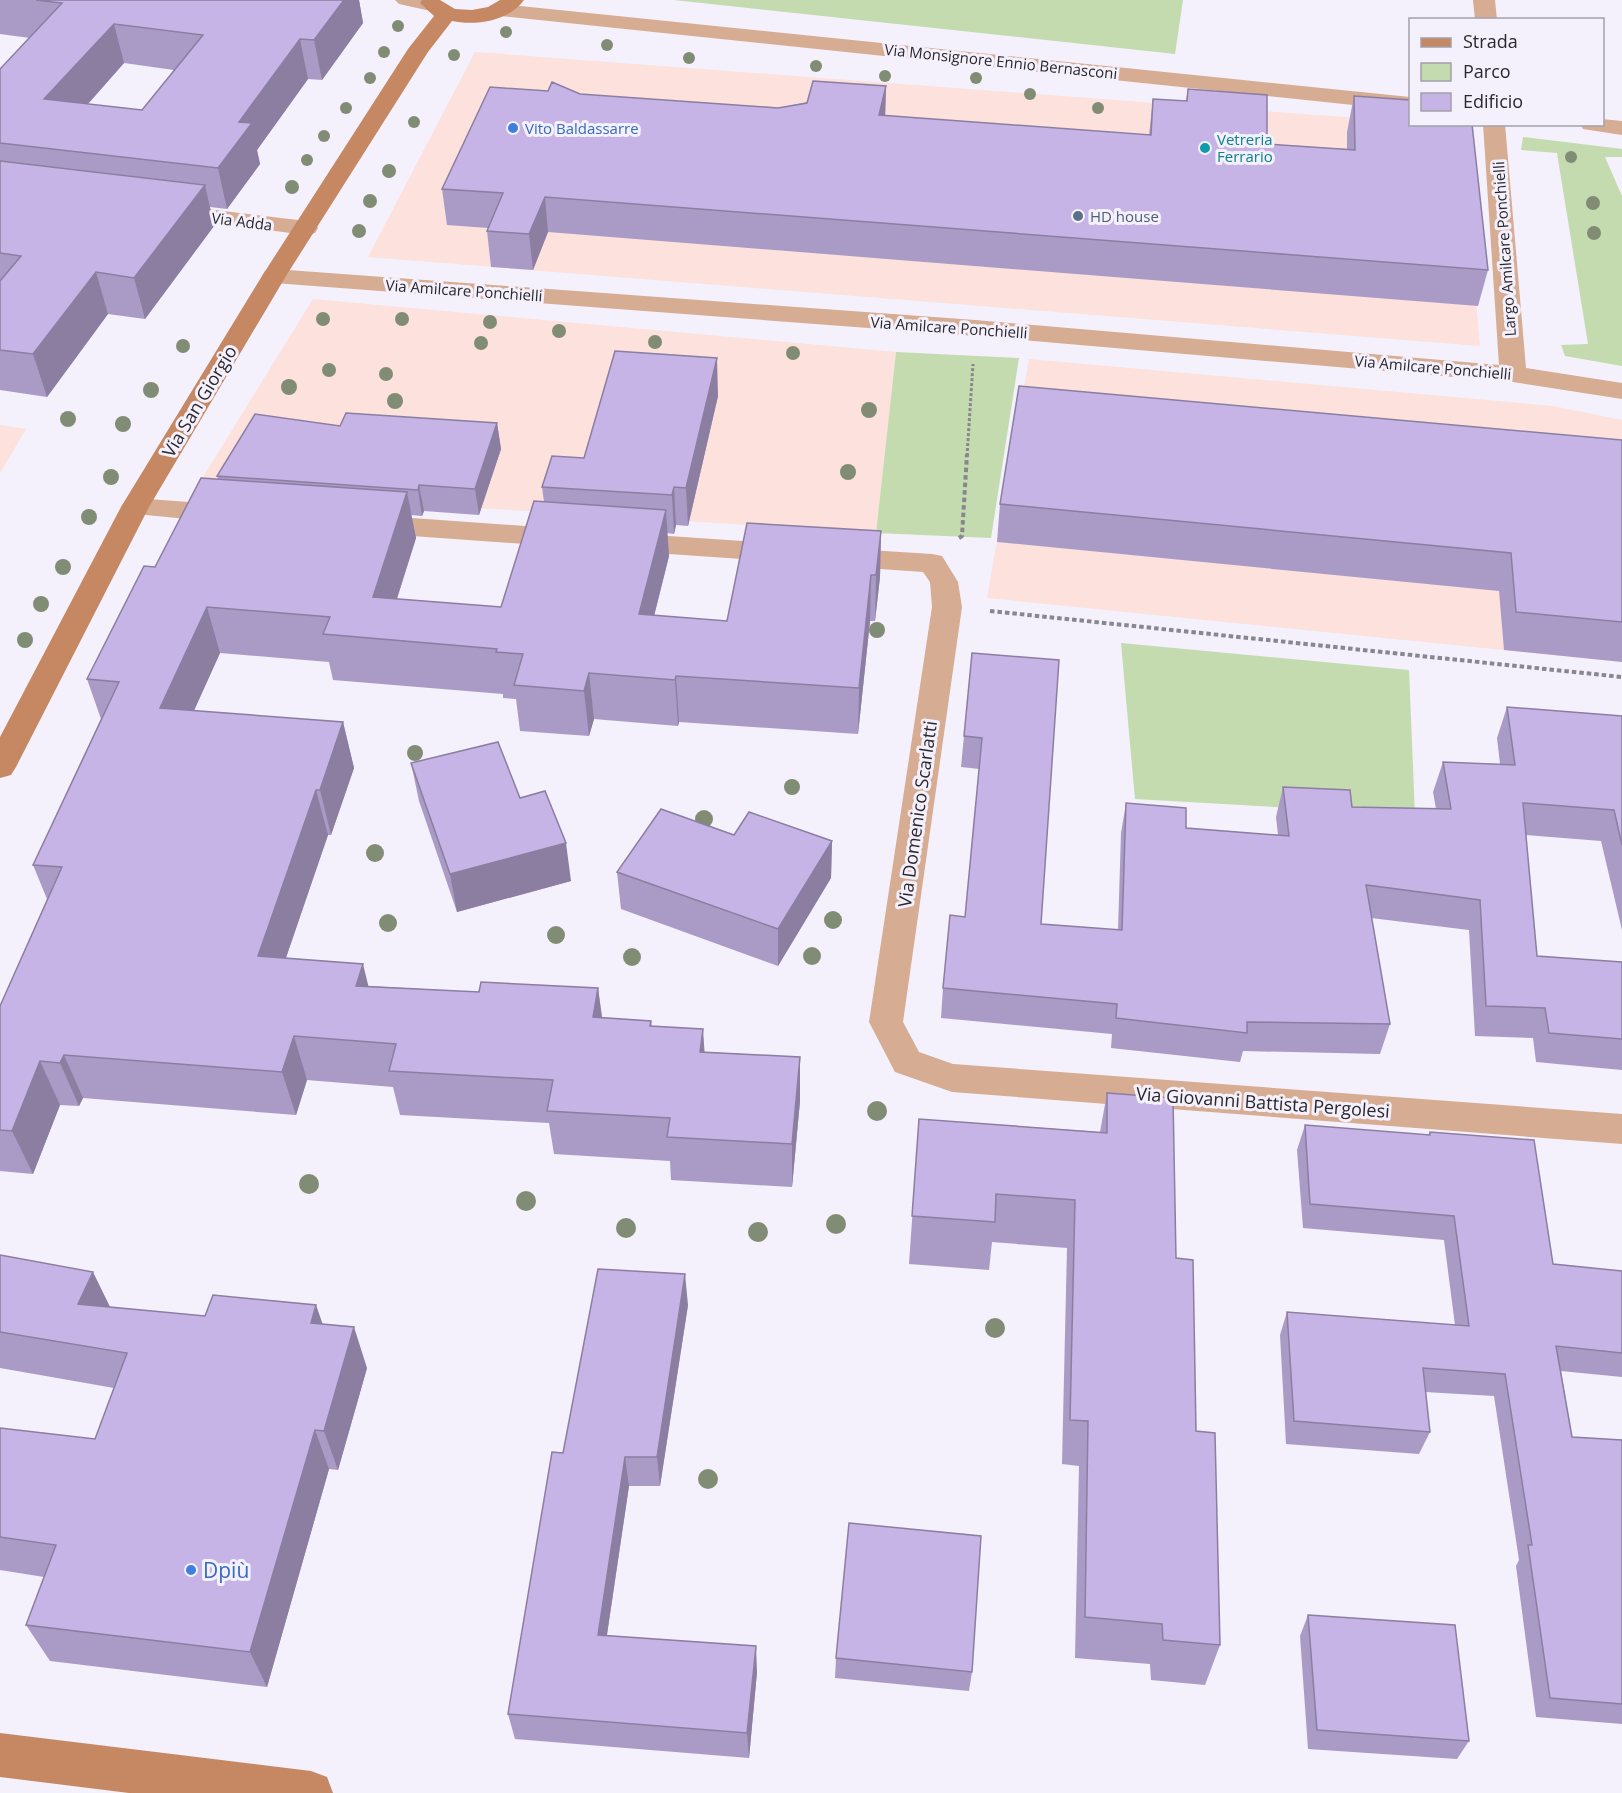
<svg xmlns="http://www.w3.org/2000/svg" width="1622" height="1793" viewBox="0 0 1622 1793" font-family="'Open Sans',sans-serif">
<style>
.industrial{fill:#fce1dd}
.green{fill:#c3dbaf}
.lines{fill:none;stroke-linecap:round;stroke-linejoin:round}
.path-far1{stroke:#89868e;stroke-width:3;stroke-dasharray:3 2;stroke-linecap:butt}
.path{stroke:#89868e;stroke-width:4;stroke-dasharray:4.5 3;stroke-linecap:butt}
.street{fill:#d6ac93;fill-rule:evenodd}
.secondary{fill:#c58863;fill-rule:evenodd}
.tree{fill:#818c74}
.wall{fill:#aa9bc6;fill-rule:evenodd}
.shaded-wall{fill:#8b7ea1}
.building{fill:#c6b4e6;stroke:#8b7ea1;stroke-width:1.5;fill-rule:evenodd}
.shop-dot{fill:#3f7fe0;stroke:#f4f0fc;stroke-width:2}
.culture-dot{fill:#0f9aa8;stroke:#f4f0fc;stroke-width:2}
.service-dot{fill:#5c6f8a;stroke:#f4f0fc;stroke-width:2}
.labels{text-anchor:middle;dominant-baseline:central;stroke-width:6;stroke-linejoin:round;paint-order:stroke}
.far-street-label{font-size:15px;fill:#2a282d;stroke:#f4f0fc}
.far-shop-label{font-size:15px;fill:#366cbe;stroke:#f4f0fc;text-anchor:start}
.far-culture-label{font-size:15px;fill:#0d838f;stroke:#f4f0fc;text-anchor:start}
.far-service-label{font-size:15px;fill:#4e5e75;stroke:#f4f0fc;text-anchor:start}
.street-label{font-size:18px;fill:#2a282d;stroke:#f4f0fc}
.near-shop-label{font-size:21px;fill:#366cbe;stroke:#f4f0fc;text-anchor:start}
</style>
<rect width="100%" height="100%" fill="#f4f0fc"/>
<path class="industrial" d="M475,52l935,70v2h37l19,71 14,151 -1112,-89z
M313,299l583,53 -20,181 -681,-43z
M1029,359l524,47 69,14v242l-635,-64z
M0,425l26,4 -26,44z"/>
<path class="green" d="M674,0h509l-8,54z
M1523,137l99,12v8h-17l17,39v170l-57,-10 -4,-11 27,-1 -31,-191 -36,-3z
M896,352l123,6 -28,180 -115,-5z
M1121,643l288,27 6,145 -280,-16z"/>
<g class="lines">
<path class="path-far1" d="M967,456l6,-92"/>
<path class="path" d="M959,538l3,-2 5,-82
M990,611l632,66"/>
<path class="street" d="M395,0h41l6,5 -4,4 -7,2 -32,-7z
M1473,0h22l2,20h-22z
M500,4l910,93v14l-918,-96 -3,-5 3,-5z
M1602,119l20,2v14l-39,-6 -3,-5h22z
M1483,124h22l21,244 96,15v16l-109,-17 -538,-46 -701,-53 -9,-2 -3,-5 3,-5 9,-2 701,51 524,45z
M167,204l139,17 9,2 3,5 -3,5 -9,2 -147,-19 -4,-5 4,-5z
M135,498l94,7 10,3 4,6 -4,6 -10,3 -104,-10 -4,-6 4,-6z
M370,515l197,14 10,3 4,6 -4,6 -10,3 -197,-14 -10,-3 -4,-6 4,-6z
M625,533l161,11 10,2 4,7 -4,7 -10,2 -161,-11 -10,-3 -4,-6 4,-6z
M837,548l95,6 10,2 16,26 4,25 -59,415 16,30 34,12 669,50v30l-670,-52 -57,-20 -26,-50 63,-415 -2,-25 -7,-10 -86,-6 -10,-2 -4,-7 4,-7z"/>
<path class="secondary" d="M422,0h18l15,9 17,1 16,-3 12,-7h24c-15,21 -48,26 -72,21l-24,31 -142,224 -137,231 -133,260 -5,8 -11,3v-41l121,-230 141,-231 146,-227 26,-33 -14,-13z
M0,1733l311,38 16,6 6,16h-204l-129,-16z"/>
</g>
<g class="tree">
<circle cx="398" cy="26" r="6"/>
<circle cx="506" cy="32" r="6"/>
<circle cx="607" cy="45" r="6"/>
<circle cx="384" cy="52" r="6"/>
<circle cx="454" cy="55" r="6"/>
<circle cx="689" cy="58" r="6"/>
<circle cx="816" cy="66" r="6"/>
<circle cx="885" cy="76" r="6"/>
<circle cx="370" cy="78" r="6"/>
<circle cx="976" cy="78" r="6"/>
<circle cx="1030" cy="94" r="6"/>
<circle cx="346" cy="108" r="6"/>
<circle cx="1098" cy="108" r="6"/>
<circle cx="414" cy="122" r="6"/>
<circle cx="324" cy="136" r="6"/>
<circle cx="1571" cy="157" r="6"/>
<circle cx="307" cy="160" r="6"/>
<circle cx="389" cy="171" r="7"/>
<circle cx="292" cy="187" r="7"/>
<circle cx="370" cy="201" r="7"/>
<circle cx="1593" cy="203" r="7"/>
<circle cx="359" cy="231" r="7"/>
<circle cx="1594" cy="233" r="7"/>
<circle cx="323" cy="319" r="7"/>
<circle cx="402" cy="319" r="7"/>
<circle cx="490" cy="322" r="7"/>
<circle cx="559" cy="331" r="7"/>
<circle cx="655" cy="342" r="7"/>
<circle cx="481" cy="343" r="7"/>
<circle cx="183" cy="346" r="7"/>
<circle cx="793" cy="353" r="7"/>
<circle cx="329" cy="370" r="7"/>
<circle cx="386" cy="374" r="7"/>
<circle cx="289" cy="387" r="8"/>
<circle cx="151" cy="390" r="8"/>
<circle cx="395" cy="401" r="8"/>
<circle cx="869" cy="410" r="8"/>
<circle cx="68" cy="419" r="8"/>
<circle cx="123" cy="424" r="8"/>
<circle cx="848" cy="472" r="8"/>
<circle cx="111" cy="477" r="8"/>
<circle cx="89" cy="517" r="8"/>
<circle cx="63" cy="567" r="8"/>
<circle cx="41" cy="604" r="8"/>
<circle cx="877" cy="630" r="8"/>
<circle cx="25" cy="640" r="8"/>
<circle cx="415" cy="753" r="8"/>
<circle cx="792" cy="787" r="8"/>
<circle cx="704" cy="819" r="9"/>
<circle cx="375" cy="853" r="9"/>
<circle cx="833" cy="920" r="9"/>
<circle cx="388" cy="923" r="9"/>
<circle cx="556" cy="935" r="9"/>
<circle cx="812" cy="956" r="9"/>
<circle cx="632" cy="957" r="9"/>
<circle cx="877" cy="1111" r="10"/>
<circle cx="309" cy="1184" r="10"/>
<circle cx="526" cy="1201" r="10"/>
<circle cx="836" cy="1224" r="10"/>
<circle cx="626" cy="1228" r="10"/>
<circle cx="758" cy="1232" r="10"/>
<circle cx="995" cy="1328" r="10"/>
<circle cx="708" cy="1479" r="10"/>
</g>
<path class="wall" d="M0,0h359l4,23 -41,57 -14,-1 -51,71 3,14 -33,45 -17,-2 4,19 -69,93 -37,-5 -61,83 -47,-7v-321l30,-31 -30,-4zM124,63l50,7 -32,40 -54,-6z
M886,86l-1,30 264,19 4,-36 33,2 2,-12 79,55 80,5v-17l7,-36 134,174 -10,36 -930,-74 -15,38 -42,-3 -4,-36 1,-3 -41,-3 -5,-36 138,-95 198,14z
M718,396l-30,130 -12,-1 -2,9 -7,-1 2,23 -15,60 73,5 154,-90 -1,46 -5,44h-5l-12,113 -179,-12 -1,4 -84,-7 -5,17 -69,-5 -4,-32 -13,-1v-4l-170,-14 -4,-18 -109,-9 -26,58 149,11 11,46 -23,67h-3l-42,123 82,28 111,6 119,-4 4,30 49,3 1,5 53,26 95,5v44l-8,86 -121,-7 -1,-19 -116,-7 -5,-31 -149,-8 -7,-28 -86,-7 -11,35 -213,-17 -4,8 -19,-1 -27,69 -33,-3v-165l47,-107 -14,-34 68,-146 -14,-40 68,-112 63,-88 -1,-3 123,-50 157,-3 4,26 -22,66 -55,-4 -2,5 -11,-1 5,23 -19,61 104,8 43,-105 -2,-15 42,-29z
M1622,440v222l-118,-12 -5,-59 -502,-49 3,-38z
M972,653l69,271 77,6 3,-97 5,-30 60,25 92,7 -2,-18 7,-30 69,20 84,2 -3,-17 10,-30 57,2 -3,-26 10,-31 115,9v214l-21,-89 -75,-6 11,121 85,6v108l-86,-8 -3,-24 -58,-2 -6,-106 -98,-12 19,106 -10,30 -137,-3 -3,11 -129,-14 1,-14 -171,-16 2,-30 22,-71 14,-148 -18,-2z
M411,763l109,35 51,83 -114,31 -38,-111z
M734,835l98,6 -1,37 -53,88 -157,-57 -4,-37z
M1107,1093l69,165 44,387 -15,40 -54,-5 -1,-16 -75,-6 4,-192 -17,-2 5,-216 -75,-6 -3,28 -80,-6 10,-145 181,13z
M1305,1125l123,10 2,-3 123,132 69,7v106l-61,-6 11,66 50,3v284l-86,-7 -20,-151 3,-6 -25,-164 -69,-4 5,40 -11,22 -133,-10 -6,-109 7,-23 168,13 -11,-85 -141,-12 -6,-78z
M0,1255l110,52 95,9 118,8 44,44 -29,102 -9,-1 -62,218 -217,-26 -24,-36 18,-48 -44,-7v-142l95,11 19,-51 -114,-20z
M688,1305l-28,181h-31l-22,149 150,37 -8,86 -234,-19 -7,-25 55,-261z
M1308,1615l161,126 -12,18 -149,-10 -8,-113z
M836,1658l136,14 -3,19 -134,-13z"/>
<path class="shaded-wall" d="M333,0h26l4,23 -41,57 -8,-40z
M114,24l10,39 -68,77 -12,-41z
M300,39l8,40 -51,71 3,14 -33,45 -9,-41 21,-46z
M886,86l-1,35 -6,-6z
M205,185l9,41 -69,93 -11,-41z
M545,197l3,35 -15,38 -4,-36z
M96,272l12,42 -61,83 -14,-43z
M717,358l1,38 -30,130 -2,-38z
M497,423l4,26 -22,66 -4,-26z
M419,485l5,26 -2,5 -4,-26z
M674,487l2,38 -2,9 -2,-39z
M407,492l9,46 -32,101 -11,-42z
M666,510l3,46 -26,104 -4,-46z
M881,531l-1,46 -5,44 1,-46z
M871,575l-1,46 -12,113 1,-46z
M207,607l13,46 -46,101 -14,-46z
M589,673l5,46 -5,17 -5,-45z
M676,676l3,46 -1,4 -3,-46z
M343,722l11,46 -23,67 -11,-45z
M316,790l12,45 -57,166 -13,-45z
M832,841l-1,37 -53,88v-37z
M566,843l5,38 -114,31 -7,-38z
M363,964l11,45 -18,-23z
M598,988l6,44 -11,-15z
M703,1029l3,44 -6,-21z
M294,1036l13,44 -11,35 -14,-43z
M64,1055l19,43 -4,8 -19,-43z
M800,1057v44l-8,86v-43z
M40,1061l20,44 -27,69 -21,-43z
M93,1272l20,41 -35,-9z
M685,1274l3,31 -28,181 -3,-29z
M316,1305l14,40 -19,-22z
M354,1327l13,41 -29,102 -14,-39z
M315,1430l14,39 -62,218 -17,-35z
M625,1457l4,29 -26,175 -5,-26z
M756,1646l1,26 -8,86 -2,-25z"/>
<path class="building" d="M36,0h308l-30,40 -14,-1 -61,83 13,1 -34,45 -218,-25v-74l62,-66zM114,24l89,11 -61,75 -98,-11z
M813,81l73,5 -7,29 272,20 2,-36 34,2 1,-12 79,6v49l88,6 -1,-54 56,4v24h62l16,146 -943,-73 -16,37 -42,-3 16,-38 -61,-4 48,-102 58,4 4,-9 28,12 198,14 29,-5z
M0,161l205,24 -71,93 -38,-6 -63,82 -33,-4v-69l21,-25 -21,-3z
M615,351l102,7 -31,130 -12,-1 -2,8 -130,-8 10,-31 32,2z
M1019,386l603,54v182l-106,-10 -5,-59 -511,-49z
M346,413l151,10 -22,66 -56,-4 -1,5 -201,-14 38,-62 85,12z
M201,478l206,14 -34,105 128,10 33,-106 132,9 -27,104 88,7 20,-98 134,8 -5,44h-5l-12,113 -183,-12 -1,4 -86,-7 -5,18 -70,-6 9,-31 -27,-2 1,-3 -174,-15 7,-17 -123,-10 -47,101 183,14 -23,68h-4l-58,166 105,8 -7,22 123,6 2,-10 117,6 -5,29 58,4 -1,5 53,3 -3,23 100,5 -8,87 -125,-7 3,-19 -123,-7 6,-31 -164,-9 7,-27 -102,-8 -12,36 -218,-17 -4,8 -20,-2 -28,70 -12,-1v-124l62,-139 -29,-2 86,-183 -32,-3 57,-113 11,1z
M972,653l87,7 -18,264 81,6 4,-127 60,5v20l103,8 -6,-49 67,3 2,17 99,2 -8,-47 72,3 -8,-58 115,9v129l-8,-35 -91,-7 14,153 85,6v77l-73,-6 -4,-25 -59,-2 -6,-106 -114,-15 24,139 -143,-2v11l-131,-15 1,-14 -174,-16 7,-73 15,2 17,-179 -18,-2z
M498,742l22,56 25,-7 21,52 -116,31 -39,-111z
M661,809l73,26 15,-23 83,29 -54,88 -161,-57z
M1107,1093l66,5 3,160 17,2 3,171 19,2 5,212 -57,-5 -1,-16 -77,-7 3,-196 -18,-1 5,-220 -79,-6 -1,28 -83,-6 7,-97 188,14z
M1305,1125l125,10v-3l104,8 19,124 69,7v82l-66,-7 16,91 50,3v264l-72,-6 -22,-153h4l-27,-171 -82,-6 7,64 -136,-11 -7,-109 182,14 -15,-110 -144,-12z
M0,1255l93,17 -15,32 127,12 8,-21 103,10 -5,18 43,4 -30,104 -9,-1 -65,222 -224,-27 30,-80 -56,-8v-109l95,11 32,-86 -127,-21z
M598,1269l87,5 -28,183h-32l-27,178 158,11 -9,87 -239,-19 44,-262 11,1z
M849,1523l132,13 -9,136 -136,-14z
M1308,1615l147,10 14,116 -152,-11z"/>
<g class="shop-dot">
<circle cx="513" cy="128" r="6"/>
<circle cx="191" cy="1570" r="6"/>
</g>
<circle class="culture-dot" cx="1205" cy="148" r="6"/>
<circle class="service-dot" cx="1078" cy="216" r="6"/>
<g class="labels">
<g class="far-street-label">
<text transform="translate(1001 61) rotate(6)">Via Monsignore Ennio Bernasconi</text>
<text transform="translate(242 221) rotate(7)">Via Adda</text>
<text transform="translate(1504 249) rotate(-94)">Largo Amilcare Ponchielli</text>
<text transform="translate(464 290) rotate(4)">Via Amilcare Ponchielli</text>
<text transform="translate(949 327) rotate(4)">Via Amilcare Ponchielli</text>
<text transform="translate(1433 367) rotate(5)">Via Amilcare Ponchielli</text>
</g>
<g class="far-shop-label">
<text x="525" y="128">Vito Baldassarre</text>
</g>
<g class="far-culture-label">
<text x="1217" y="139">Vetreria<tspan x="1217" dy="17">Ferrario</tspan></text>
</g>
<g class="far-service-label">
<text x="1090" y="216">HD house</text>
</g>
<g class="street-label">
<text transform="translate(199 401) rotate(-59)">Via San Giorgio</text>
<text transform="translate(917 814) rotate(-82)">Via Domenico Scarlatti</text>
<text transform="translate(1263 1102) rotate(4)">Via Giovanni Battista Pergolesi</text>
</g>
<g class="near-shop-label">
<text x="203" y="1570">Dpiù</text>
</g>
</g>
<rect x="1409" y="18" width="195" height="108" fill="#f4f0fc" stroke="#a3a0a9" stroke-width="1.5"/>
<rect x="1421" y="38" width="30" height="9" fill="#c58863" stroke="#a3a0a9" stroke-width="1.5"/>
<text x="1463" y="48" font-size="18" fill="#2a282d">Strada</text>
<rect x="1421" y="63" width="30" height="18" fill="#c3dbaf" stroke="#a3a0a9" stroke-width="1.5"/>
<text x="1463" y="78" font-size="18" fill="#2a282d">Parco</text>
<rect x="1421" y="93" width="30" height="18" fill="#c6b4e6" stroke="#a3a0a9" stroke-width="1.5"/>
<text x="1463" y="108" font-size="18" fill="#2a282d">Edificio</text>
</svg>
